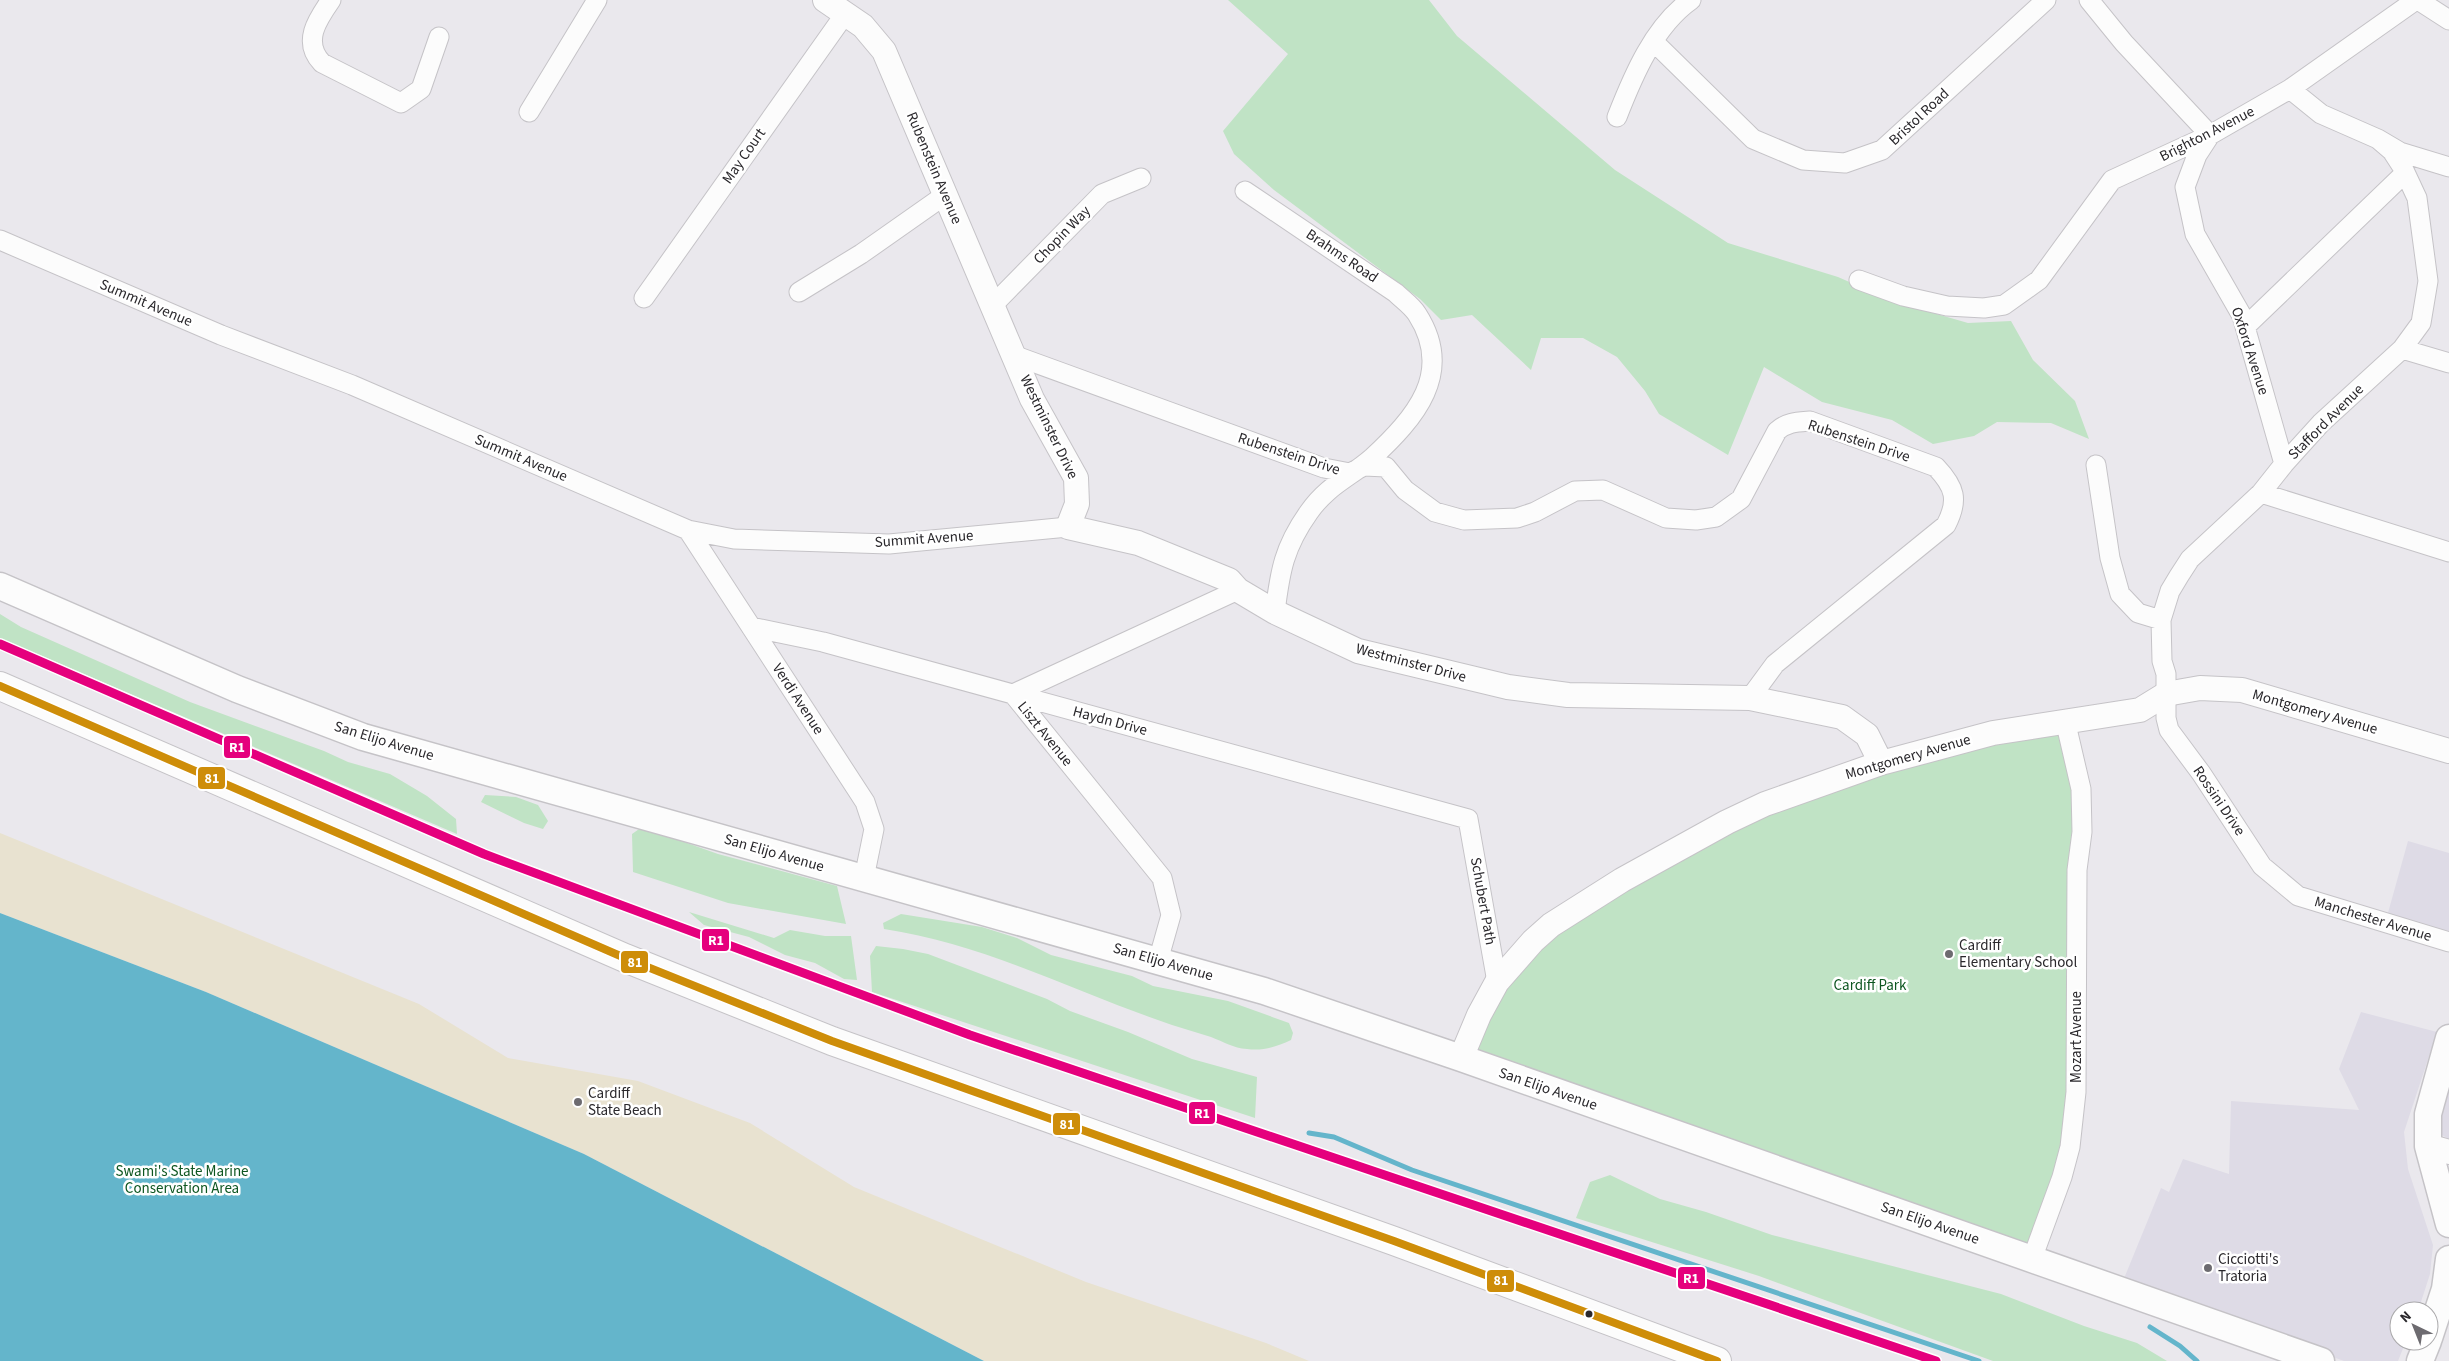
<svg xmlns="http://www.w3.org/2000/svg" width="2449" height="1361" viewBox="0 0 2449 1361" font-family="'Source Sans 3',sans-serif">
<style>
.built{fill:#dedbe6}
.green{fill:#c0e3c5}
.sand{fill:#e8e2d0}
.water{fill:#64b5cb}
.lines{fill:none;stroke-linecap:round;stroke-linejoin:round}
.stream{stroke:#64b5cb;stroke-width:5}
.minor-casing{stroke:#c5c3c7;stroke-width:21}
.tertiary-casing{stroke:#c5c3c7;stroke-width:26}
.secondary-casing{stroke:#c5c3c7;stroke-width:29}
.primary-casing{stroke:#c5c3c7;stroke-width:30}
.minor{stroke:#fcfcfc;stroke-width:19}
.tertiary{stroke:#fcfcfc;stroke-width:24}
.secondary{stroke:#fcfcfc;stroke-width:26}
.primary{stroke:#fcfcfc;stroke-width:28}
.bus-1-casing{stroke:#fff;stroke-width:11}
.bus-1{stroke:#ce8d09;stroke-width:8}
.rail-1-casing{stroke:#fff;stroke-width:12}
.rail-1{stroke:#e5007d;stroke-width:9}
.poi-dot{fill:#6d6b70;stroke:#fff;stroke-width:2}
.bus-dot{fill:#2a282c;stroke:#fff;stroke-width:2}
.labels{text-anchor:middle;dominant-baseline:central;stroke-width:5;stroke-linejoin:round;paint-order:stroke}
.street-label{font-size:15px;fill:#2a282c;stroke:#fff}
.poi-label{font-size:15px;fill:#2a282c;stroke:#fff;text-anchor:start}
.park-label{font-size:15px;fill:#0d5620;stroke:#fff}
.line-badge{stroke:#fff;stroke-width:2}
.badge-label{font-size:14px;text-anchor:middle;font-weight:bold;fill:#fff}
</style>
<rect width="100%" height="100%" fill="#eae8ed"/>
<path class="built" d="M2408,841l41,12v85l-63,-18z
M2361,1012l76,20 -33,100 4,37 25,76 -3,29 -12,37h-19v30h7l-8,20h-54l-221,-80 38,-93 8,4 14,-33 46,15 2,-73 128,9 -20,-41z
M2449,1058v81l-11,-6z"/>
<path class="green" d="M1228,0h201l28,36 158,134 113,73 110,34 57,25 73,21 43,-2 22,39 42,41 14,38 -38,-16 -54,-1 -23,14 -41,8 -41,-24 -70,-18 -58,-35 -36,88 -69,-41 -14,-23 -28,-34 -34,-19h-42l-10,32 -59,-55 -31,5 -21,-21 -146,-109 -40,-36 -11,-23 65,-77z
M0,614l21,13 169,75 134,49 24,11 42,12 37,22 29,23 1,15 -457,-196z
M2064,722l10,34 2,335 -44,169 -570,-201 53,-100 242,-150z
M485,795l31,2 22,8 10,16 -5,8 -19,-6 -43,-21z
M642,827l76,27 119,32 9,38 -118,-21 -95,-31 -1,-38z
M689,912l85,26 16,-8 35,6h26l6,44 -13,-1 -29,-16 -30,-8 -36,-18 -45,-12z
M901,914l81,13 35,11 34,17 81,21 21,10 75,15 61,22 4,10 -2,7c-15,7 -28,11 -44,9 -14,-1 -23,-7 -36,-12 -13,-4 -26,-8 -39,-12 -97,-33 -187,-81 -288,-96l-1,-6z
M876,946l27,3 25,5 119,45 23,12 58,21 64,27 65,18 -2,41 -383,-126 -2,-36z
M1610,1175l50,24 46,13 66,23 229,59 83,32 53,17 30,18h-174l-234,-85 -183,-58 14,-36z"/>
<path class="sand" d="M0,833l419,171 89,54 130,23 112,42 104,64 232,95 180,61 43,18h-325l-400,-207 -378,-162 -206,-79z"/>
<path class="water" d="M0,913l206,79 378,162 400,207h-984z"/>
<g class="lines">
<path class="stream" d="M1309,1133l25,4 78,33 567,191
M2150,1327l30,19 17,15"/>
<g class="minor-casing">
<path id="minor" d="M331,0c-14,20 -29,42 -9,63l79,40 20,-14 18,-52
M2089,0l35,43 86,92 -13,20 -12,32 10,47 47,82 42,148
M2418,0l31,20
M1654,42l99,97 50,21 42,3 37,-13 164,-150
M2290,89l31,25 57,25 22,13 49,15
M529,112l68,-112
M1617,117c16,-41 37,-91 74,-117
M2378,139l14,12 11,17 14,30 11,83 -7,42 -19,26 -81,74 -37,41 -23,29 -71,66 -11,17 -9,15 -9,29 1,41 4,13v44l3,12 32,43 61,93 36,30 151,46
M1245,191l151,102c6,6 16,13 21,21 38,59 -2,104 -45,144 -23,20 -44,27 -63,54 -25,35 -29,59 -34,100
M0,240l221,95 131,50 336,145 46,9 155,5 179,-17
M1859,280l44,16 44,10 37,2 20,-3 35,-25 73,-100 98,-45 80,-46 126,-89
M799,292l62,-38 84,-59
M644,298l201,-284
M992,306l110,-112 39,-16
M2245,327l160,-154
M2402,349l47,14
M1016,356l308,112 26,5 14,-7 22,1 19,23 30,22 29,8 53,-2 18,-6 40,-21 28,-1 63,28 30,2 20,-3 25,-18 36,-68c10,-9 20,-9 33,-10l126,46c19,20 23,33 10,58l-171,139 -25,34
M2096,465l14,93 10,36 18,19 23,7
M2261,493l188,59
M688,530l177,272 9,27 -10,49
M751,627l72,15 645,177 29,163
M1158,961l13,-46 -9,-37 -149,-184 225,-104
M2032,1259l30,-82 8,-30 6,-55 1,-222 5,-38 -1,-43 -16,-69"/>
</g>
<g class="tertiary-casing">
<path id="tertiary" d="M825,0l38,26 21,25 148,348 44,79 1,26 -9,23 70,16 91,37 9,10 37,22 83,39 150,36 60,8 182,3 92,19 25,18 14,28
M1461,1058l18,-43 18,-33 36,-41 18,-16 71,-45 105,-58 38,-18 116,-41 112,-30 147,-23 26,-16 34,-6 42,2 207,61
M2428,1146l21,6"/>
</g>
<g class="secondary-casing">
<path id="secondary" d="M0,586l237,103 126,48 901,254 197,67 860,303
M2449,1038l-21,76v32l21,78
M2429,1338l16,-49 4,-30
M2420,1361l8,-20"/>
</g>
<g class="primary-casing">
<path id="primary" d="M0,686l625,272 207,83 562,200 323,120"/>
</g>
<use href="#minor" class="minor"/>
<use href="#tertiary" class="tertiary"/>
<use href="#secondary" class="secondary"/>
<use href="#primary" class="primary"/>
<g class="bus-1-casing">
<path id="bus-1" d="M0,686l625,272 207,83 562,200 323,120"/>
</g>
<use href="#bus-1" class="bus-1"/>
<g class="rail-1-casing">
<path id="rail-1" d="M0,644l484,210 486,181 966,326"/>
</g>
<use href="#rail-1" class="rail-1"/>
</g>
<g class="poi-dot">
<circle cx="1949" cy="954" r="5"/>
<circle cx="578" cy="1102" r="5"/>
<circle cx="2208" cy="1268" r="5"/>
</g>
<circle class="bus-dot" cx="1589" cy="1314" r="4.5"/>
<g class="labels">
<g class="street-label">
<text transform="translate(1919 117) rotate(-43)">Bristol Road</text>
<text transform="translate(2207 134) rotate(-27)">Brighton Avenue</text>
<text transform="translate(744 156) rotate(-55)">May Court</text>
<text transform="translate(934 168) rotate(67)">Rubenstein Avenue</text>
<text transform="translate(1062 235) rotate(-46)">Chopin Way</text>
<text transform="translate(1342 256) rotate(34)">Brahms Road</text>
<text transform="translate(146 303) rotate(23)">Summit Avenue</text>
<text transform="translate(2250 351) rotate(72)">Oxford Avenue</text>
<text transform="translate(2326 422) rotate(-45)">Stafford Avenue</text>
<text transform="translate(1049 427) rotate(64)">Westminster Drive</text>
<text transform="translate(1859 441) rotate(18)">Rubenstein Drive</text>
<text transform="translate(1289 454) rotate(18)">Rubenstein Drive</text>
<text transform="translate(521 458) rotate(23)">Summit Avenue</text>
<text transform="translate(924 539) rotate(-4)">Summit Avenue</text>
<text transform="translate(1411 663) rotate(15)">Westminster Drive</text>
<text transform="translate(798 699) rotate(57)">Verdi Avenue</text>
<text transform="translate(2315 712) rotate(16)">Montgomery Avenue</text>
<text transform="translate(1110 721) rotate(15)">Haydn Drive</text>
<text transform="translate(1045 734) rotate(51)">Liszt Avenue</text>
<text transform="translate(384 741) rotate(17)">San Elijo Avenue</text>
<text transform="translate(1908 757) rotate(-16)">Montgomery Avenue</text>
<text transform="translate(2219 801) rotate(56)">Rossini Drive</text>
<text transform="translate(774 853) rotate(16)">San Elijo Avenue</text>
<text transform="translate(1483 901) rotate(80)">Schubert Path</text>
<text transform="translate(2373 919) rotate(17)">Manchester Avenue</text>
<text transform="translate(1163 962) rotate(16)">San Elijo Avenue</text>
<text transform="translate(2076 1037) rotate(-90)">Mozart Avenue</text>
<text transform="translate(1548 1089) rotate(19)">San Elijo Avenue</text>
<text transform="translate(1930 1223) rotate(19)">San Elijo Avenue</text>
</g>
<g class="poi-label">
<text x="1959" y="945">Cardiff<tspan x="1959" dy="17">Elementary School</tspan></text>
<text x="588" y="1093">Cardiff<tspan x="588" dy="17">State Beach</tspan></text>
<text x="2218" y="1259">Cicciotti's<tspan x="2218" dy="17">Tratoria</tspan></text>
</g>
<g class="park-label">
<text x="1870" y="985">Cardiff Park</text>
<text x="182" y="1171">Swami's State Marine<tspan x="182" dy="17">Conservation Area</tspan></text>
</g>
</g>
<g class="line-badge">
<rect x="223" y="735" width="28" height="24" rx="5" fill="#e5007d"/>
<rect x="197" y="766" width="29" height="24" rx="5" fill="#ce8d09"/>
<rect x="701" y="928" width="29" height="24" rx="5" fill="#e5007d"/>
<rect x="620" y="950" width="29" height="24" rx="5" fill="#ce8d09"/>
<rect x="1188" y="1101" width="28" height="24" rx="5" fill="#e5007d"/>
<rect x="1052" y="1112" width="29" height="24" rx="5" fill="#ce8d09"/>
<rect x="1677" y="1266" width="29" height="24" rx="5" fill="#e5007d"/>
<rect x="1486" y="1269" width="29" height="24" rx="5" fill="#ce8d09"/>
</g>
<g class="badge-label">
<text x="237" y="752">R1</text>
<text x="212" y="783">81</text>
<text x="716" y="945">R1</text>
<text x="635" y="967">81</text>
<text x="1202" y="1118">R1</text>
<text x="1067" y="1129">81</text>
<text x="1691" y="1283">R1</text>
<text x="1501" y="1285">81</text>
</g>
<g transform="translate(2414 1326) rotate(317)"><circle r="24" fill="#ffffff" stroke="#aaa9ab"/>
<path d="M0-4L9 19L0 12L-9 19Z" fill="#6d6b70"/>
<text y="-8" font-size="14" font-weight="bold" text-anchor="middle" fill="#2a282c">N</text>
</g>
</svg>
